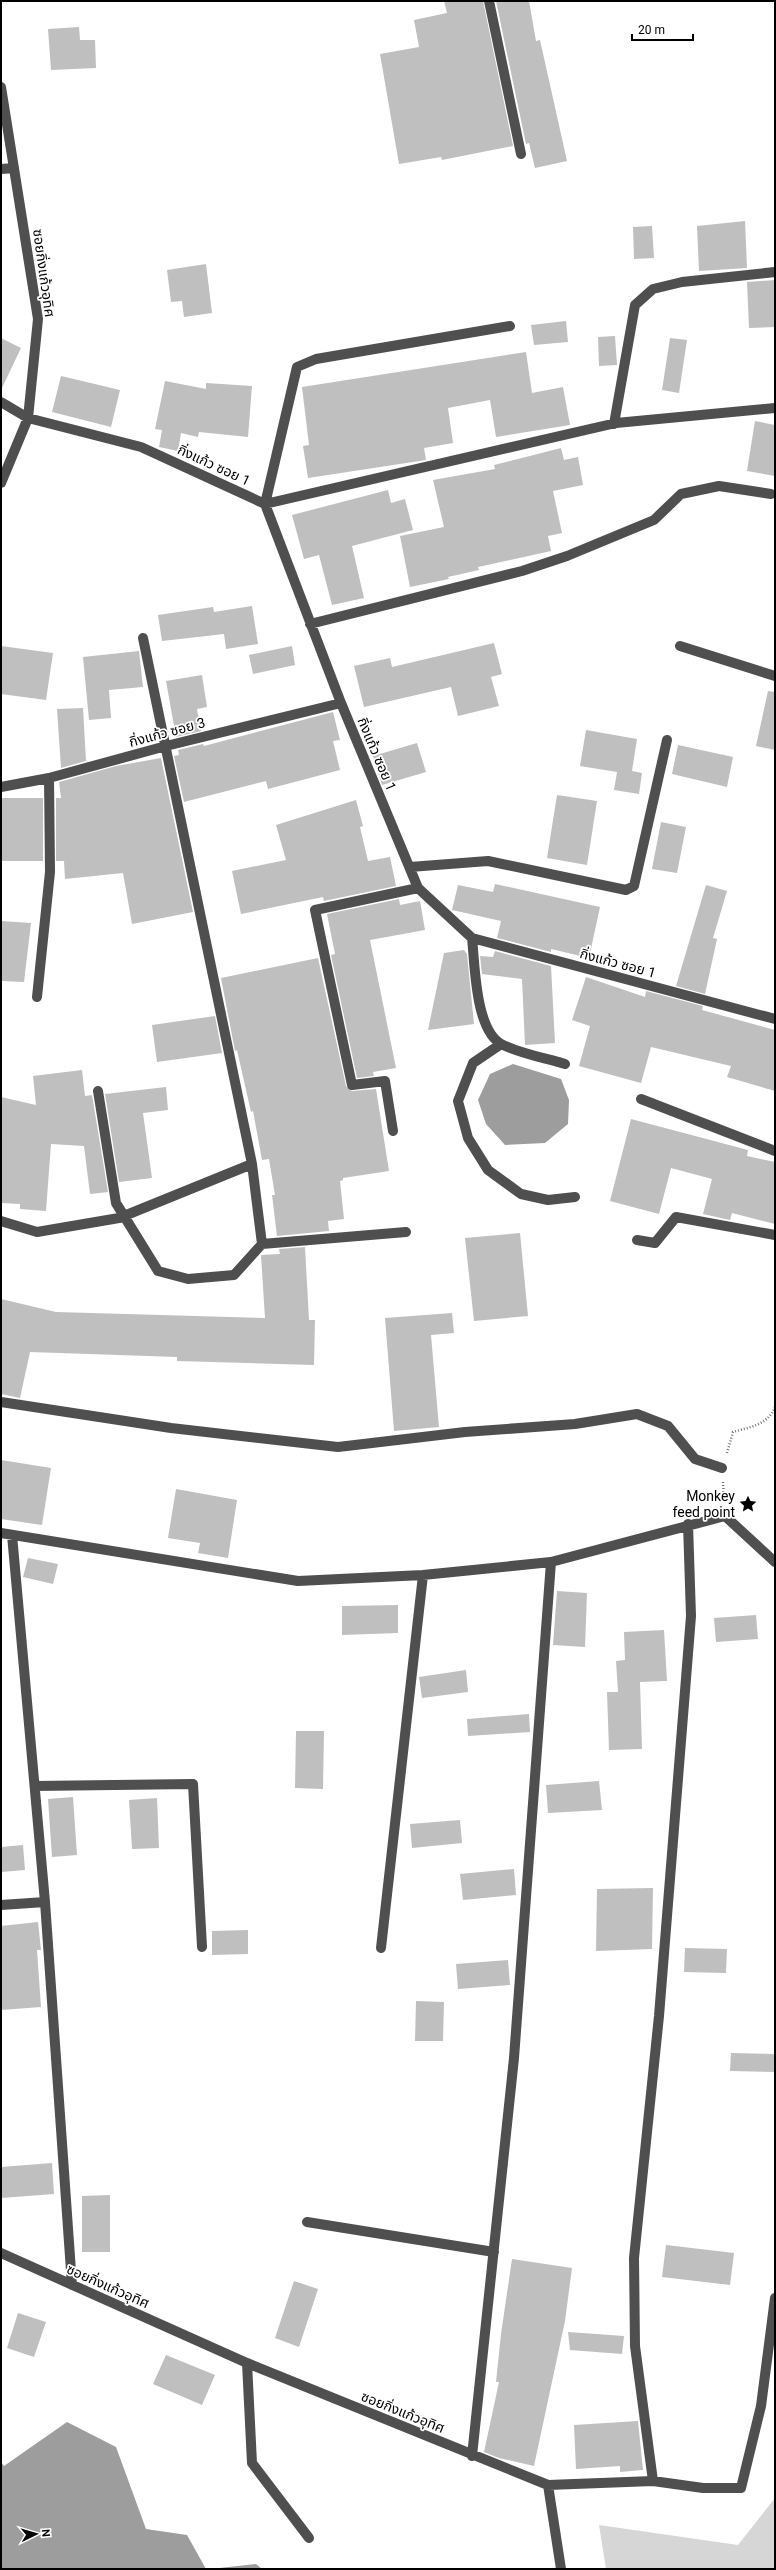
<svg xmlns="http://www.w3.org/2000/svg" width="776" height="2570" viewBox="0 0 776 2570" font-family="Roboto,'Noto Sans Thai',sans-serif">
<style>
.green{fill:#d6d6d6}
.water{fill:#9d9d9d}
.building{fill:#bfbfbf}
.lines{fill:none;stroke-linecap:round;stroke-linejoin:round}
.path{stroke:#717171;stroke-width:2.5;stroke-dasharray:1 2;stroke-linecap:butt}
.minor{stroke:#4f4f4f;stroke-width:10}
.labels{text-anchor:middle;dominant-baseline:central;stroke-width:3.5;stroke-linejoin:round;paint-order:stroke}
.street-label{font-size:14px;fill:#000;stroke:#fff}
.poi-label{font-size:14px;fill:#000;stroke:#fff;text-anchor:end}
</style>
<rect width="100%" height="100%" fill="#fff"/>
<path class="green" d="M775,2498v71h-169l-7,-44 139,20z"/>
<path class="water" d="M513,1064l48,15 8,21 -1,24 -23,19 -40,2 -19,-21 -8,-24 12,-26z
M67,2422l49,25 30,82 41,6 19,34h-205v-107l3,4z
M256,2564l6,5h-52z"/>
<path class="building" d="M444,1h39l30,145 -71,14 -1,-3 -42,7 -19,-110 39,-7 -5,-27 33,-7z
M496,1h33l7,40 4,-1 27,121 -32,7 -6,-25 -3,1z
M79,27l1,13h15l1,28 -45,2 -3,-41z
M745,221l2,47 -48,3 -2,-45z
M652,226l2,32 -20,1 -1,-32z
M206,264l6,49 -28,4 -2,-16 -11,1 -4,-32z
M775,280v47l-26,1 -2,-46z
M566,321l2,21 -34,3 -3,-20z
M615,336l2,29 -18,1 -1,-29z
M1,338l20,10 -20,42z
M670,338l17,2 -8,53 -17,-3z
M526,352l6,41 31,-6 7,38 -74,12 -6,-37 -42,8 5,35 -29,5 2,12 -118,18 -5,-32 6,-1 -7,-58z
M61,376l59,14 -9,37 -59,-15z
M165,381l41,8v-6l46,3 -4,51 -49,-5 -1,5 -17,-4 -3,18 -19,-4 3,-17 -7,-1z
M755,421l20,4v51l-28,-5z
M561,448l3,12 14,-3 5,28 -30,6 9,42 -14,3 3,15 -73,16 1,3 -31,7 1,2 -39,8 -10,-51 44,-9 -11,-47 62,-11 -1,-4z
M388,490l3,13 14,-4 8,31 -61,16 12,52 -32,7 -13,-50 -15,4 -12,-44z
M252,606l6,38 -32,5 -2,-15 -62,7 -4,-26 55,-8 1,5z
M494,643l8,31 -11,3 8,29 -41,10 -7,-29 -87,20 -10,-41 36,-8 2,9z
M1,646l52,7 -7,47 -45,-6z
M292,646l3,19 -42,9 -4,-19z
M139,651l4,36 -34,3 2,28 -22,2 -6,-63z
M202,675l5,32 -10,2 4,22 -25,6 -10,-56z
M768,691l7,1v58l-19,-4z
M83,708l3,53 -25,7 -4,-59z
M333,712l7,28 -7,1 7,29 -72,19 -2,-8 -82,21 -10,-46 5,-1 -1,-5 25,-6 1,2z
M586,730l51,9 -5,32 10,2 -3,21 -25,-4 3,-18 -37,-6z
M417,743l9,29 -44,13 -9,-29z
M678,745l55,12 -6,30 -55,-13z
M161,758l32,154 -61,12 -9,-51 -58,6 -1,-18h-8v-63h5l-2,-16 57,-16z
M557,795l40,6 -10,64 -40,-7z
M1,798h42v63h-42z
M356,800l7,26 -3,1 8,34 22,-4 6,29 -72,15 -1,-4 -82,17 -9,-43 54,-11 -10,-35z
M661,822l25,5 -9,46 -25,-4z
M495,884l105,23 -11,51 -38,-9v3l-54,-14 4,-17 -49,-11 6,-25 35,7z
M706,885l21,6 -14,47 4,1 -12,55 -29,-8z
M399,899l1,6 20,-4 5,29 -55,10 26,128 -23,4 1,4 -17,2 -26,-123 4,-1 -8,-40z
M1,921l30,2 -7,59 -23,-1z
M464,950l3,4 7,70 -46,6 16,-77z
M495,951l56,15 4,77 -30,2 -3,-66 -40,-5 -2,-18 13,1z
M318,958l28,128 6,5 24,-2 13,82 -46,7v2l-3,1 4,38 -16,2 1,10 -52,5 -5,-41h3l-6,-36 -7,1 -9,-49 -2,1 -14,-62 -2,1 -14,-73z
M586,977l59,20 1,-6 57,15 -1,4 73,20v61l-48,-14 4,-11 -80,-19 -10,36 -62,-17 11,-40 -18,-6z
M215,1016l7,37 -65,9 -5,-37z
M82,1070l3,26 7,-1 16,97 -18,2 -6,-48 -33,-2 -5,67 -26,-2v-5l-19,-1v-106l35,8 -3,-29z
M166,1087l2,23 -25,3 9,65 -33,4 -14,-88z
M631,1119l117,31 -1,6 28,6v62l-43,-11 -2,7 -27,-6 9,-35 -41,-11 -12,46 -49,-13z
M520,1233l8,83 -54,5 -9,-83z
M305,1247l4,73h6l-1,45 -137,-4v-4l-147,-5 -10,46 -19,-4v-95l55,13 209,6 -4,-63 19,-1 -1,-5z
M452,1313l2,20 -23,2 8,92 -45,4 -9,-113z
M1,1460l50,8 -9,57 -41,-6z
M176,1489l61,11 -9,58 -30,-5 2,-10 -32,-5z
M28,1558l30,6 -5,20 -30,-7z
M557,1591l30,2 -2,54 -32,-2z
M398,1605v28l-56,2v-29z
M756,1615l2,24 -42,3 -2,-24z
M664,1630l3,51 -27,1 2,67 -33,1 -2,-58h11l-2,-31 9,-1 -1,-28z
M466,1670l2,22 -46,6 -3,-21z
M529,1714l1,18 -62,4 -1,-17z
M296,1731h28l-1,58 -28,-1z
M599,1781l3,29 -54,3 -2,-28z
M73,1797l4,58 -25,2 -4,-58z
M157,1798l2,50 -27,1 -3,-49z
M460,1820l2,23 -50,5 -2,-24z
M23,1845l2,25 -24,2v-25z
M514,1869l2,26 -53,5 -3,-26z
M653,1888l-1,61 -56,2 1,-62z
M38,1922l3,28h-4l4,57 -40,3v-84z
M248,1930v24l-36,1v-24z
M685,1948l42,1 -1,24 -42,-1z
M508,1960l2,25 -52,4 -2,-25z
M416,2001l28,1 -1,39h-28z
M731,2053l44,1v18l-45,-1z
M52,2163l2,31 -53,4v-31z
M110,2195v57h-28v-56z
M666,2245l68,8 -4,32 -68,-8z
M512,2259l60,9 -7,53 -31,145 -35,-8 -15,-6 15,-70h-3l5,-48z
M294,2281l24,8 -19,58 -24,-9z
M18,2313l28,9 -12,35 -27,-9z
M568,2332l56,4 -2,18 -52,-4z
M166,2355l49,20 -13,30 -49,-21z
M638,2421l5,49 -23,2v-6l-44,3 -2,-44z"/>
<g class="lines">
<path class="path" d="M727,1453l6,-21c17,-5 35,-7 42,-25
M723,1482l1,18"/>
<path class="minor" d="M489,1l32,153
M1,87l37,232 -10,99 -27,65
M1,169l13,-1
M510,326l-194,33 -19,8 -32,137 351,-81 159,-15
M1,402l27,16 113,29 124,57 76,199 77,185 54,50 303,81
M614,424l21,-119 18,-16 29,-7 93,-10
M310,624l212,-53 45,-15 87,-36 27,-26 38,-8 52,8
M143,638l109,526 10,80
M680,646l95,30
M1,787l48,-9 117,-32 175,-43
M410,867l78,-6 138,29 8,-4 33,-146
M472,938c3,27 3,94 31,107 19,9 42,13 62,19
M37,997l13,-125 -1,-94
M501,1044l-28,19 -15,38 10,37 20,32 33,24 27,6 27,-3
M98,1091l18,112 42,68 30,8 46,-4 28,-31 144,-12
M641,1099l134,52
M393,1131l-8,-50 -33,4 -37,-175 103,-22
M1,1221l36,11 82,-14 133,-54
M637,1240l18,3 21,-26 99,18
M1,1402l170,26 167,19 127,-15 110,-8 62,-10 31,12 27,33 27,9
M1,1533l297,48 125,-6 128,-13 174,-46 50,46
M12,1535l33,367 27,383
M35,1786l158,-2 9,163
M1,1905l44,-3
M381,1948l42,-373
M307,2222l187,30
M1,2253l246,110 5,100 57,75
M247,2363l301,122 105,-4 -18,-135 -1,-88 25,-242 32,-400 -3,-92
M472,2456l42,-398 37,-496
M653,2481l50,7h38l20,-82 14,-108
M548,2485l13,84"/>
</g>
<defs>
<g id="sight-bare" transform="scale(1.38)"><path d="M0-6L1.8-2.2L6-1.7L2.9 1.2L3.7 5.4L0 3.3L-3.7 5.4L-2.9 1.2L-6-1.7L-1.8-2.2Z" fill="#000" stroke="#fff" stroke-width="2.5" paint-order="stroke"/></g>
</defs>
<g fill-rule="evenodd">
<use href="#sight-bare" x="748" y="1504"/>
</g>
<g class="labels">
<g class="street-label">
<text transform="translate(44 273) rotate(82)">ซอยกิ่งแก้วอุทิศ</text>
<text transform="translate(214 465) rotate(25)">กิ่งแก้ว ซอย 1</text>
<text transform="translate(167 732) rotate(-15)">กิ่งแก้ว ซอย 3</text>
<text transform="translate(377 754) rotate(67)">กิ่งแก้ว ซอย 1</text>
<text transform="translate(618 963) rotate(15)">กิ่งแก้ว ซอย 1</text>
<text transform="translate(108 2286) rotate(24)">ซอยกิ่งแก้วอุทิศ</text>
<text transform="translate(403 2412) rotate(22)">ซอยกิ่งแก้วอุทิศ</text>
</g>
<g class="poi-label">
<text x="735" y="1496">Monkey<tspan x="735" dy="16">feed point</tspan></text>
</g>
</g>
<rect width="776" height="2570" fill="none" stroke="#000000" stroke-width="4"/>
<g transform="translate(36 2534) rotate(85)" stroke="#ffffff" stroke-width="3" paint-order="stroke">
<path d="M0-3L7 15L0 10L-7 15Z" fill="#000000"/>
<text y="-6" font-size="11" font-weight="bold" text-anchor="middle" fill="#000000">N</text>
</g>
<path d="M632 34v6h61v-6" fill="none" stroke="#000000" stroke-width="2"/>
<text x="638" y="34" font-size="12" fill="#000000" stroke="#ffffff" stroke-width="3" paint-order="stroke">20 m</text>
</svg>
